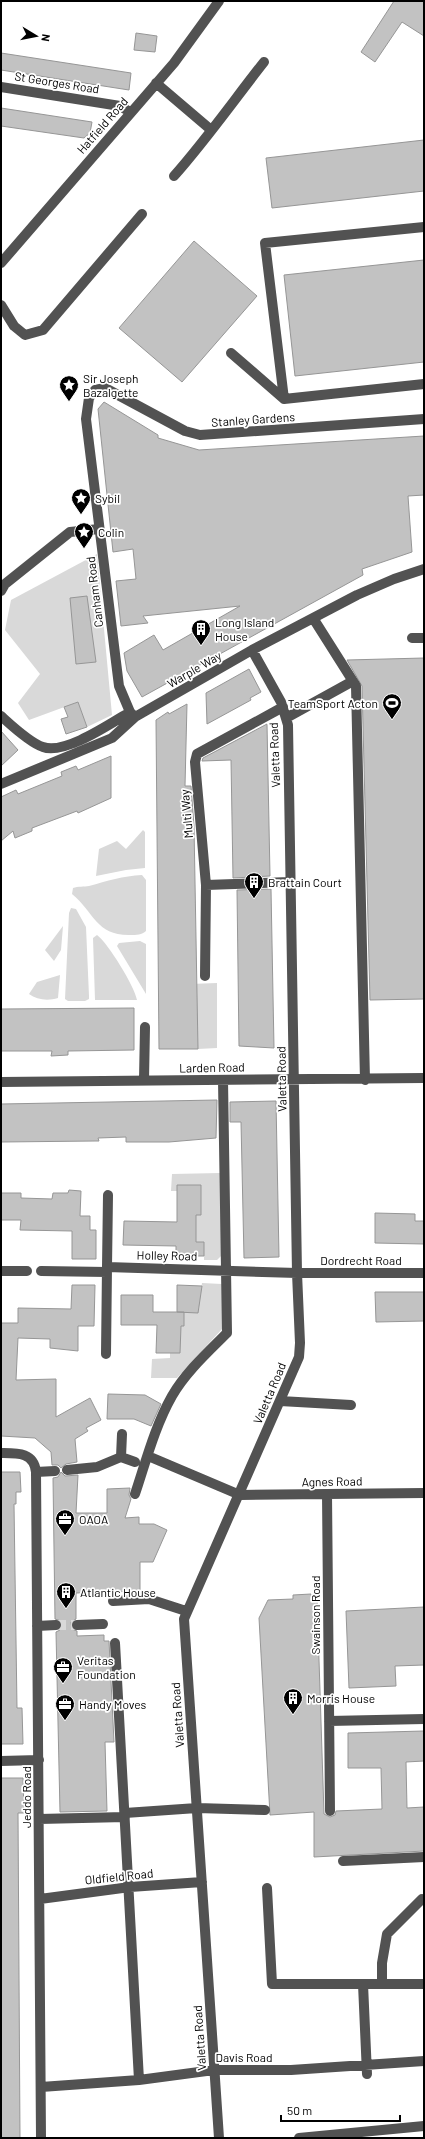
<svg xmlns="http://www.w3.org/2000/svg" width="425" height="2139" viewBox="0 0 425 2139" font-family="Barlow,sans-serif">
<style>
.green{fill:#d9d9d9}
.building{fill:#c2c2c2;stroke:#969696}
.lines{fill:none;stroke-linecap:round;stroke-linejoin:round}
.minor-tunnel{stroke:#d9d9d9;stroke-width:10;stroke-dasharray:10 5;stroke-linecap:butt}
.minor{stroke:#525252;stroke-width:10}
.labels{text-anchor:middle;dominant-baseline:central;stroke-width:3.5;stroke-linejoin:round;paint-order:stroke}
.street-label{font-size:12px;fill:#000;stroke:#fff}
.poi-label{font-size:12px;fill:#000;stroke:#fff;text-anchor:start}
</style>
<rect width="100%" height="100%" fill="#fff"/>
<path class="green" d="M97,554l15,161 -25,12 -9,-25 -49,18 -11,-17 22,-29 -35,-44 6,-30z
M143,830l2,2v36l-19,2 -30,6 3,-27 18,-8 9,8z
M142,875l4,5v51c-4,4 -10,4 -15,4 -35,1 -36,-22 -59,-41l1,-6c5,-2 11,-1 16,-2 18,-5 34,-10 53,-11z
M71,908l5,1 10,18 3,69v3l-4,2h-17l-3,-2 4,-86z
M63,926l-2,24 -7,11 -9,-11z
M97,935c11,8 38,52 40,65h-42l-2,-62z
M140,941l6,3v50l-29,-48 2,-3z
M60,975l-2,23c-10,3 -21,2 -29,-4l8,-12z
M217,983v65l-19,1 -8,-65z
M220,1173l2,82 -5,5h-13v-17l-8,-1v-27h5v-29l-24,-1v6h-6l1,-17z
M202,1283l20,1v45l-45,49h-26l1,-19 18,-1v-5l11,-27 3,-1v-13h14z"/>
<path class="building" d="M394,1h30v35l-22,-14 -27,40 -14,-10z
M136,33l21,3 -2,16 -21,-2z
M1,53l130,20 -2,17 -128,-20z
M1,108l91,14 -2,11 -6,5 -83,-12z
M424,140v51l-152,17 -6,-50z
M194,241l63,55 -75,86 -63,-54z
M424,260v102l-129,14 -11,-101z
M104,402l54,33v3l41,12 225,-14v59l-16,1 4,56 -50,17 1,6 -221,122 -15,-26 -3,-18 30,-18 9,15 77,-44 -97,10 5,7 -27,3 -5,-45 20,-2 -3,-30 -20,3 -15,-143z
M87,596l9,66 -20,2 -6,-66z
M424,658v341l-54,1 -8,-314 -15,-26z
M249,669l12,23 -11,6 1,2 -44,24 -1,-31z
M78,702l9,25 -21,7 -5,-15 7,-2 -4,-10z
M187,704l-2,82h6l3,40 4,223h-39l-3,-329 12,-8 1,2z
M267,724l3,152 -37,2 -2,-118 -29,1 1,-3z
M1,731l17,19 -17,16z
M111,756v42l-33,15 -1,-2 -45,17v3l-17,7 -2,-7 -12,10v-44l15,-7 2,4 44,-18 -1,-4 15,-6 2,4z
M271,889l3,159 -35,-2 -2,-156z
M134,1008v42l-66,1v4l-17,1 1,-5h-51v-42z
M217,1100l-1,38 -47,4h-43v-5l-28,1 1,3h-4l-94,1v-38z
M276,1101l3,156 -35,1 -3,-136h-11v-20z
M177,1185h24v30h-5v27h8v14h-28v-10l-53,-1 1,-24 53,1z
M69,1190l12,1 -1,25h10v14h6v29h-24v-28l-52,-1 1,-10h-20v-27h20v5l31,1 1,-6h15z
M375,1213l40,1v7h9v23l-49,-1z
M72,1285h23l-1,41h-16v25l-28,-3v-9l-32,-1 -2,42 40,-1v38l34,-19 11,22 -15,8 2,3 -13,8 2,23 -11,2 -5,4 -3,-3h-6l-1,-13 -16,-14 -34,-2v-113h17v-15l53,1z
M177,1285l25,1 -4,27 -21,-1z
M375,1292h49v29l-48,1z
M121,1295h32v17h31v14h-3l-1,27h-24l1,-28h-36z
M108,1394l37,1 16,9 -10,22 -17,-7h-27z
M1,1472h19l1,20h-5v12h-2l3,204h5l1,36h-22z
M61,1472l4,4 13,-1 -2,38h31v-24l23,-1 -1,7 2,4 -6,19 14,-1v7h15l13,6 -14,32h-13v29l-64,2v26l-5,3 1,7 5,2v5l27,-1v6h5l5,101h-9l2,69 -47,1 -4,-180 4,-2 2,-5 -1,-4 -6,-2 -2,-141 5,-1z
M311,1594v5l6,-1 7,216 6,3 5,-2 1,-4 46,-2 -1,-41h-33v-35l76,-2v30l-18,1 1,46 17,-1v44l-110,6v-45l-44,3 -11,-197 9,-18 25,-1v-4z
M424,1607v58l-29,1 1,20 -47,2 -3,-77z
M1,1778h22l1,35h-6l2,325h-19z"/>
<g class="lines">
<path class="minor-tunnel" d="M56,1625h21"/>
<path class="minor" d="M156,83l54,46
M1,87l119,19 10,6
M174,176c32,-36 60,-76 90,-114
M424,227l-159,16 19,156 140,-15
M1,263l173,-200 45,-62
M1,305l13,21 11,9 18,-5 99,-116
M231,353l53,46
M1,591l4,-7 65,-52 29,-3
M313,618l43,68 9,394
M412,638h12
M283,707l-86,47 -2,8 11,123 84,-3
M1,716c10,9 29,27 42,31 22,8 68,-24 87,-35
M135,717l-5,-5 -11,-26 -33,-267 3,-21 6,-8 10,-2 80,43 15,4 224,-16
M286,718l67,-37
M1,784l111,-46 23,-21 117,-67 105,-55 37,-16 30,-10
M205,976l1,-91
M144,1080l1,-53
M1,1082l423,-4
M107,1267l1,-72
M1,1271h26
M41,1271l66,1
M106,1354l1,-87 190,6h127
M280,1401l71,4
M1,1453c16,0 33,-1 35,19l5,666
M148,1456l92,39 184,-2
M121,1457l14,5
M67,1470l30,-3 24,-10 1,-23
M36,1472l19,-1
M135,1494c11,-33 20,-68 37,-98 14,-24 35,-43 55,-63l-4,-253
M327,1494l3,317
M113,1601l36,-2 37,12
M77,1625l26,-1
M37,1626l19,-1
M115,1643l24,437
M329,1721l95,-2
M1,1761l38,-1
M125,1813l72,-5 68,2
M39,1819l86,-2
M343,1861l81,-4
M267,1888l5,96h91l4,90
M40,1899l90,-12 72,-5
M363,1984h61
M382,1984v-21l5,-29 35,-35
M41,2087l98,-7 75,-10h77l133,-9
M219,2138l-35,-519 115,-262 1,-14 -3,-70 -9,-548 -7,-23 -29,-52
M299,2138l125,-12"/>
</g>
<defs>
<g id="sight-pin" transform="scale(1)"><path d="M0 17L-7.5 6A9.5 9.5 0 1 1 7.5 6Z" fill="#000" stroke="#fff"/><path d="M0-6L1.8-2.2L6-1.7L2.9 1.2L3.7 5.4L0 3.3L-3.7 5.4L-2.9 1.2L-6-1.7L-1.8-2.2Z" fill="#fff"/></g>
<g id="building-pin" transform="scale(1)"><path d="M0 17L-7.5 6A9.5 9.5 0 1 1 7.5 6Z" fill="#000" stroke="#fff"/><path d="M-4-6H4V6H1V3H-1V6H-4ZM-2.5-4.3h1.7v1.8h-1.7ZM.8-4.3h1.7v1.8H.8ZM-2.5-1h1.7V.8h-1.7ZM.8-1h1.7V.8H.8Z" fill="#fff"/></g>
<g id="stadium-pin" transform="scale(1)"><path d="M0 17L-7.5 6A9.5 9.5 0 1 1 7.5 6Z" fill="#000" stroke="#fff"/><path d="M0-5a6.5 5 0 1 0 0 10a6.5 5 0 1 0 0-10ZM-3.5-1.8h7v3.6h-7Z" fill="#fff"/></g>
<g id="office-pin" transform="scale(1)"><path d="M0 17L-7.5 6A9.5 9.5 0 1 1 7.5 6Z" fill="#000" stroke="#fff"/><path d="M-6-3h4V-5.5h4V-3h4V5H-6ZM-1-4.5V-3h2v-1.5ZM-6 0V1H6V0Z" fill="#fff"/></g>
</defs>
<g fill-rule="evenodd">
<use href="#sight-pin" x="69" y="385"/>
<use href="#sight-pin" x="81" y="498"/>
<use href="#sight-pin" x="84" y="532"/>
<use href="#building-pin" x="201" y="629"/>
<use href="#stadium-pin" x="392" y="703"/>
<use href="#building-pin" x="254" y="882"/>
<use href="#office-pin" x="65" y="1519"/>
<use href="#building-pin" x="66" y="1592"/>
<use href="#office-pin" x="63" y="1667"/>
<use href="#building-pin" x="293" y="1698"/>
<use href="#office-pin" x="65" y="1704"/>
</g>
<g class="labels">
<g class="street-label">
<text transform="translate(57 82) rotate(9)">St Georges Road</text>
<text transform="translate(102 125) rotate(-49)">Hatfield Road</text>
<text transform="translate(253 419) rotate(-4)">Stanley Gardens</text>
<text transform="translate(94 592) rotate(-97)">Canham Road</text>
<text transform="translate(194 669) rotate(-30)">Warple Way</text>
<text transform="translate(274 755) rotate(-92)">Valetta Road</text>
<text transform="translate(186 814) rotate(-95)">Multi Way</text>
<text transform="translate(212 1067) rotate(-1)">Larden Road</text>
<text transform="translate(281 1079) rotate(-91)">Valetta Road</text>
<text transform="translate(167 1255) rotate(1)">Holley Road</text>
<text x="361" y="1260">Dordrecht Road</text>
<text transform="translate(269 1393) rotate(-67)">Valetta Road</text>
<text transform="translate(332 1481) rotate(-1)">Agnes Road</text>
<text transform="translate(315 1615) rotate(-90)">Swainson Road</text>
<text transform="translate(177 1715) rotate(-94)">Valetta Road</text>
<text transform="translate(26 1797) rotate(-90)">Jeddo Road</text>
<text transform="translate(119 1876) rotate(-6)">Oldfield Road</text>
<text transform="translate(199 2038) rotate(-94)">Valetta Road</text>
<text x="244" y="2057">Davis Road</text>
</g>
<g class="poi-label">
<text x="83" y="378">Sir Joseph<tspan x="83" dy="14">Bazalgette</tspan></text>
<text x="95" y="498">Sybil</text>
<text x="98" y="532">Colin</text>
<text x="215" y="622">Long Island<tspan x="215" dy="14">House</tspan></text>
<text x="378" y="703" text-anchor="end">TeamSport Acton</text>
<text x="268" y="882">Brattain Court</text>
<text x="79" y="1519">OAOA</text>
<text x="80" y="1592">Atlantic House</text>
<text x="77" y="1660">Veritas<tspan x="77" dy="14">Foundation</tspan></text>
<text x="307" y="1698">Morris House</text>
<text x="79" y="1704">Handy Moves</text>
</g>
</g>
<rect width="425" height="2139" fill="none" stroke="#000000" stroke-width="4"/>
<g transform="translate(36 36) rotate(100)" stroke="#ffffff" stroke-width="3" paint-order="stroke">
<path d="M0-3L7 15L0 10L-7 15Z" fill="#000000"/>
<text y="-6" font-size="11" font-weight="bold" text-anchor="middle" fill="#000000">N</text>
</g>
<path d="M281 2115v6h119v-6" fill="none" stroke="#000000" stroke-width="2"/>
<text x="287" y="2115" font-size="12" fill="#000000" stroke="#ffffff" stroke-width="3" paint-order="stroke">50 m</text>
</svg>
